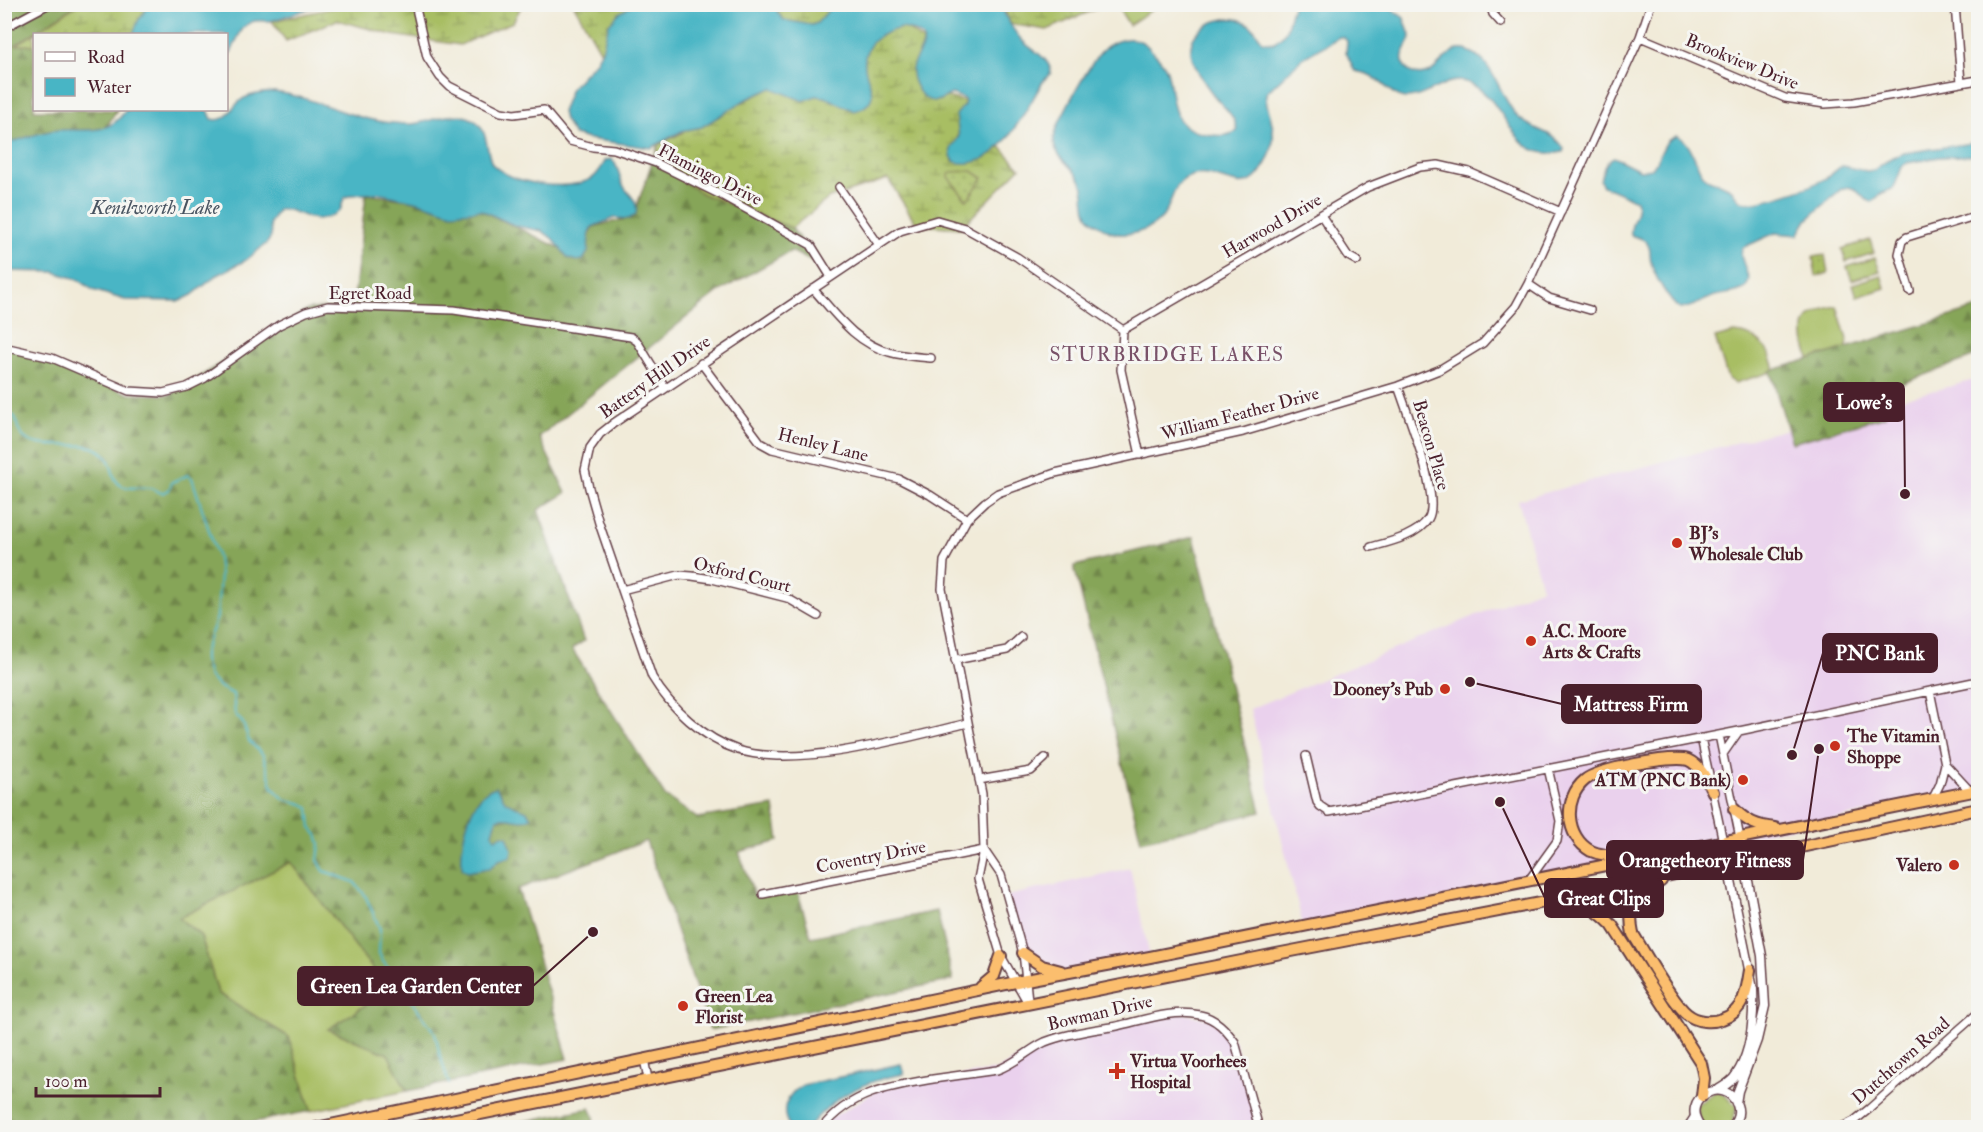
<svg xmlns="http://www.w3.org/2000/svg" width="1983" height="1132" viewBox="0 0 1983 1132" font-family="'IM FELL Double Pica',serif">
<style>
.built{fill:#ead1ed}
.grass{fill:#a8be63;stroke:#796e47;stroke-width:1.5}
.forest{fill:url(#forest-firs);stroke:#686242;stroke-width:1.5}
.wetland{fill:url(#wetland-marsh);stroke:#796e47;stroke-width:1.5}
.park{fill:url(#park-dots);stroke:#796e47;stroke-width:1.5}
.water{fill:#48b5c5;stroke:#496a78;stroke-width:1.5}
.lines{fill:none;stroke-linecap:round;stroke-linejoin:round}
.stream{stroke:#48b5c5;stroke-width:2}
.minor-casing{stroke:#633e45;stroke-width:10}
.tertiary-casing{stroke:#633e45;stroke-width:11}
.trunk-casing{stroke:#633e45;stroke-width:14}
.minor{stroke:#fff;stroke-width:7}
.tertiary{stroke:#fff;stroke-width:8}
.trunk{stroke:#fbbe6e;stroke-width:10}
.poi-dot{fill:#c8321e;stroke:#f6f6f2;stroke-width:2}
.labels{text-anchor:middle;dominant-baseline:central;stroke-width:6;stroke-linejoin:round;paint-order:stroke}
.street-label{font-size:18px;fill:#4a1f2b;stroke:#f6f6f2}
.poi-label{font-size:18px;font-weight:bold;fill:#4a1f2b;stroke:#f6f6f2;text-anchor:start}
.water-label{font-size:20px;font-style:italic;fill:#495461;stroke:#f6f6f2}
.neighbourhood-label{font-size:20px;letter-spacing:1.5px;fill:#7a5269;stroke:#f6f6f2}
.leader{fill:none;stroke:#4a1f2b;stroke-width:2}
.callout-dot{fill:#4a1f2b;stroke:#f6f6f2;stroke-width:2}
.callout{fill:#4a1f2b;stroke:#4a1f2b;stroke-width:2}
.callout-label{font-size:20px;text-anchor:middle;font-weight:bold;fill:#fff}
</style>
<defs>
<pattern id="forest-firs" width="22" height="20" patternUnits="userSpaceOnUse" patternTransform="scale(1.5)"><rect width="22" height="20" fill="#86a559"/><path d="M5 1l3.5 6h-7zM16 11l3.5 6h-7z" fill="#70864a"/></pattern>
<pattern id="wetland-marsh" width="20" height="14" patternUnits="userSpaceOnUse" patternTransform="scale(1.5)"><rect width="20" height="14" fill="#a8be63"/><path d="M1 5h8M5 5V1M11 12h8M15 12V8" fill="none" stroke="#8b9a52"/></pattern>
<pattern id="park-dots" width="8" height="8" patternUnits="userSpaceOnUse" patternTransform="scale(1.5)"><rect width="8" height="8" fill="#a8be63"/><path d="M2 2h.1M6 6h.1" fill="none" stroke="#8b9a52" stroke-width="1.8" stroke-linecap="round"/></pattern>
</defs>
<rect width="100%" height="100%" fill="#f6f6f2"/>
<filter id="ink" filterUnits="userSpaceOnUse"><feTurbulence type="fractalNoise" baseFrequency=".0167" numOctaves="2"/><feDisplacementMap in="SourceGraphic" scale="12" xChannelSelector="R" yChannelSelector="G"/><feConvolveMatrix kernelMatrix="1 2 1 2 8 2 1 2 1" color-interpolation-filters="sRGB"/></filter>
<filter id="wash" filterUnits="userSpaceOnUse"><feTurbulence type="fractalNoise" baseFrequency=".008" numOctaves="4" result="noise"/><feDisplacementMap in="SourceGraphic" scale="24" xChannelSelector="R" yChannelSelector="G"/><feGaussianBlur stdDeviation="1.35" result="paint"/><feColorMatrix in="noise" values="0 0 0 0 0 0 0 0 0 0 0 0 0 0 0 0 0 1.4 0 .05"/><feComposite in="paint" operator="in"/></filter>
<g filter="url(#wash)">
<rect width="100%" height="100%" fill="#f1ebd9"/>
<path class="built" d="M1978,379v411l-675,136 -53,-217 292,-121 -24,-88z
M1130,868l20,89 -86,15 -41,-19 -16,-57z
M1182,1013l33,8 20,21 24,86h-437l6,-8 52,-31 117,-19 47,-27z"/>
<path class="grass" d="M1125,5v-1l34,1 -30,20 -10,-16z
M1870,240l4,13 -28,9 -4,-13z
M1875,258l5,13 -28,9 -5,-13z
M1881,275l4,13 -28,9 -4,-13z
M1837,306l11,37 -3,7 -35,11c-11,-34 -11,-48 27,-55z
M1734,333c23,1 37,15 41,38l-40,12 -7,-4 -13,-41z
M291,862l98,128 -60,39 59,25 19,37 -96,20 -22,-74 -71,-44 -17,-57 -23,-18z
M1718,1090l19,16 -6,22h-30l-5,-23z"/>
<path class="forest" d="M5,5h72l-60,39 17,1v65h83l-11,18 -101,16z
M658,145l-1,20 46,29 89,34 25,36 -26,-13 -73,41 -179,145 27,56 -28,17 46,131 -12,8 93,147 32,22 77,-12 5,35 -40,11 16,45 42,-8 14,48 126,-26 16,69 -243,50 -64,-189 -128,48 50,170 -161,32 -19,-37 -60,-25 61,-39 -98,-128 -112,56 22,18 17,57 71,44 22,74 -83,16h-223l-1,-778 16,1 109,44 41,1 139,-86 44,-2 13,-113 115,16 101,49 10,-32 41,-10z
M1978,308v47l-82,31 -11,30 -93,27 -22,-72z
M1194,537l67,275 -120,29 -67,-275z
M590,1108l4,8 1,11h-100z"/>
<path class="wetland" d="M899,4l10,26 14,11 -4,50 46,10 -12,59 48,-13 19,21 -59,60 -44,-3 -29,-46 -59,19 -37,30 -89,-34 -46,-29 1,-20 110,-56 10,-76 -1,-8z
M77,5h76l-19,29h-100v11h-18z
M347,5h175l-9,17 -53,23 -68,-10 -55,-15 -51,21 -14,-20z
M574,5h72l-27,8 -18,39z
M1003,5v-1l102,1 -58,25 -37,-6z"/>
<path class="park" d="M972,171l11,7 -16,22 -19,-23 3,-5z
M1825,255l3,19 -12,2 -3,-19z"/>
<path class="water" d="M150,4h170v1l-46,15c-7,2 -12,0 -19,1 -17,3 -19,27 -28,38l-1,-25h-93l5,-13z
M634,4l141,1 3,8 6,7 28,5 5,-2 16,-18h167c6,11 11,23 20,33 10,13 30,18 31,35l-7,7c-19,30 -45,93 -89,82 -10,-12 -1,-16 4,-26l-3,-21 8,-10 1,-4 -2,-3 -11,-4c-6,2 -11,7 -17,7 -14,1 -24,-20 -23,-32 1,-16 31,-32 -10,-41 -20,4 -40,15 -37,39 1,10 7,18 7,29 -2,8 -9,13 -18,15l-29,-14 -9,-1 -13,5 -31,-13 -27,12 -43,27 -20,4 -31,17 -62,-9 -15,-4 -10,-15 -2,-8 9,-24 25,-27 6,-11 7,-26 10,-11z
M1294,4l92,1 18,13 7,20c-2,6 -6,11 -8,17 -3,16 14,24 27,17 8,-5 13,-13 20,-18 5,-4 12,-5 18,-3 26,9 32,46 49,65 14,15 37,14 47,33l-1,3c-54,11 -52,-48 -92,-68 -22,-12 -44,15 -65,14 -15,-1 -25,-20 -39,-24 -4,-2 -8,-1 -13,-4l-8,-18 1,-11 -4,-4h-4l-36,21 -37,35c-1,8 2,15 4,22 7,23 3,42 -12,60 -18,22 -41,-7 -67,1 -18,5 -18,25 -27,39 -11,16 -40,25 -57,15 -7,-4 -17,-9 -20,-17 -5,-11 0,-24 -8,-35 -7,-12 -25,-22 -25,-37 -1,-14 37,-80 49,-91 7,-7 19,-12 29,-11 7,0 14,5 19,11 6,6 13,12 16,21 8,27 0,57 39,63 11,2 21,3 31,-3 -2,-18 -15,-24 -25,-38 -8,-10 -19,-28 -21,-41 -3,-26 37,-41 56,-29 7,4 11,12 15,18l11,2c20,-13 12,-20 21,-39z
M274,92c42,5 79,29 121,31 7,1 15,2 23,0 17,-3 36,-13 54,-4 17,8 13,30 20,45 20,20 73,28 99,15 7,-4 11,-13 15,-19l6,-1c6,7 7,15 10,24 5,12 17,15 14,31l-7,5 -15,-1 -22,9 -3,5 -1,20 -5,8 -7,1 -8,-3 -15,-19 -11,-8 -26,-5 -35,-16 -29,3 -33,-11 -42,-9 -26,2 -7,3 -4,13c-6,4 -15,8 -23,8 -14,0 -25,-12 -39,-9l-8,13 1,14 -4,6 -21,17 -30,16 -24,19 -12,6 -55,-1 -32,-10 -14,-10 -24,-8 -50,-1v-127c14,-4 30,-10 45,-13 30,-5 56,9 76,-21h82l4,9c15,4 18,-10 28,-18 8,-7 24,-8 34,-9z
M1676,136c12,2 18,21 23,32 9,18 15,11 29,19 7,4 8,14 16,15 14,3 68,-15 80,-23 7,-3 12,-10 18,-13l25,5 7,-1 17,-12 13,-5 74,-11v13l-39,2 -31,6 -6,4 -8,21 -13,6 -9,8 -6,-2 -11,-11 -7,-2 -8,3 -33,30 -9,15 -23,-2 -33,15 -1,8 8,24 -3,8c-13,7 -22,5 -34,9 -10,4 -20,11 -32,12 -10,-6 -27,-35 -29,-47 -2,-8 1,-15 -7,-22 -3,-2 -9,-3 -13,-5 -2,-13 10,-21 5,-35l-33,-14 -3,-5c1,-8 6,-21 14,-24l26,13 12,-1 15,-28z
M496,787l10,15 21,9 4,6c-11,8 -21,-3 -34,2l-4,14 1,4 2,2 6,-4 5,1 5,14 -2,7 -11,3 -9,8 -23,4 -5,-4c-2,-25 7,-74 34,-81z
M901,1064l3,10c-38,6 -71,22 -95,53h-19c-11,-16 -4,-33 13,-42z"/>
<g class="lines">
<path class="stream" d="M4,411l11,6c2,5 2,12 6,17 13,20 58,5 76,15 20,10 11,30 25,37 9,4 19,0 28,2 5,1 7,4 12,5l7,-3 3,-8 16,-7 4,3 26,80 2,17 -3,42 -13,36v7l5,16 9,10 15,8 2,20 8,9 6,18 14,14 10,33 11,11 19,5 6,4 2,20 6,7 3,9 -2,16 6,11 30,11 11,13 15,34 -1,24 3,7 53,73 5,22 9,29"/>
</g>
</g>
<g filter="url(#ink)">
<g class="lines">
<g class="minor-casing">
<path id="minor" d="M415,4l12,53 13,20 9,9 52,26 13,2 30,-4 26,31 23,6 21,2 42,14 63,31 92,51 20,32
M1490,4l3,10 8,9
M1955,4l6,79
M4,28l45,-24
M1640,37l145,61 40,6 29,-2 124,-22
M839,187l40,58
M1321,215l27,41 9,5
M1528,284l21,14 41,12
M813,289c22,24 42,54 76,63 13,4 28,5 42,6
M1910,291l-11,-37 3,-13 5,-4 71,-22
M4,347l48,11 77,33 34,2 24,-6 18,-9 74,-53 27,-13 22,-6 126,4 177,27 6,4 28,46
M701,363l60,80 11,6 127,30 31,16 37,24
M1140,455l-19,-85 2,-40 245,-143 52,-20 18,-2 31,7 92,40
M1371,547c18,-5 46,-11 57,-28 14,-21 -22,-108 -30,-133
M622,590l57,-15 13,1 20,3 75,19 31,18
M955,660l52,-10 14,-13
M1930,691l15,73 -5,20 -8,16
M968,723c-63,15 -169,46 -230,27 -34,-11 -68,-43 -86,-73l-53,-154 -10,-35 -4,-18 5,-22 10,-14 14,-11 286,-192 37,-11 28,8 52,29 106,73
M1719,735l21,103
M1701,738l9,41
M1723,754l16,-23
M1306,756l11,46 3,4 9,6 410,-81 239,-50
M1945,764l26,28
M979,780l52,-9 14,-13
M1712,790l11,52
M984,850l17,25 22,78 5,47
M1529,880l28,-39 3,-20 -12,-53
M763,894l221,-44
M1028,1003l-27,-47 -23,-77 6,-29 -2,-56 -40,-205 2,-28 23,-42 18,-17 13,-9 57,-20 188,-41 155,-46 41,-16 44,-27 33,-37 12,-22 112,-247 11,-33
M644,1059l4,20
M822,1128c28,-36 69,-42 111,-49 21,-3 43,-6 64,-9 18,-6 31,-20 48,-28 22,-9 49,-12 72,-16 27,-6 56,-17 83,-11 16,3 26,15 35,27l24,86
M1687,1128l8,-12
M1840,1128l14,-7 15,-12 109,-96"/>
</g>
<g class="tertiary-casing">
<path id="tertiary" d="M1718,1090c6,-4 14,-8 18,-15 16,-23 18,-59 17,-86l-30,-147
M1736,1103l2,-12 19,-51 8,-34 -3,-50 -22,-118
M1701,1128c-24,-30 25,-54 36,-23 3,8 0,16 -6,23"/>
</g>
<g class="trunk-casing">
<path id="trunk" d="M1734,809c13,13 23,17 41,19
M1627,857c-12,-1 -25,-1 -36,-6 -26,-14 -28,-53 -6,-71 13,-11 87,-25 103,-20 13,6 19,20 25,32
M1661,881c-25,13 -34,25 -28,53 12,19 39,68 54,80 10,8 24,9 35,5 22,-7 25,-29 28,-49
M1565,902c18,-3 35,11 47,23l89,138 3,15 -2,18
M1023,953l19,13 19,5
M981,987l13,-11 7,-20
M316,1128l710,-148 124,-23 828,-167
M411,1128l865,-174 264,-51 438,-94"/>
</g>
<use href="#minor" class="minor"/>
<use href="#tertiary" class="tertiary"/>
<use href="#trunk" class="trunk"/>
</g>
</g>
<g class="poi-dot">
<circle cx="1677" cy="543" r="6"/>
<circle cx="1531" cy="641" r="6"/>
<circle cx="1445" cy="689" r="6"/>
<circle cx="1835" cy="746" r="6"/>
<circle cx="1743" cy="780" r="6"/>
<circle cx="1954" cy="865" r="6"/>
<circle cx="683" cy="1006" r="6"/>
<path d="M1114 1062h6v6h6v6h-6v6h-6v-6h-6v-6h6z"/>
</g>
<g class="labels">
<g class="street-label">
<text transform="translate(1742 62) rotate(22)">Brookview Drive</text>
<text transform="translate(710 175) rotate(27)">Flamingo Drive</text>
<text transform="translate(1272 226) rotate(-30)">Harwood Drive</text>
<text x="370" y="293">Egret Road</text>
<text transform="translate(655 377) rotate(-35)">Battery Hill Drive</text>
<text transform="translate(1240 414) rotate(-15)">William Feather Drive</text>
<text transform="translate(823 445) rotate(14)">Henley Lane</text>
<text transform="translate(1431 445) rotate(74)">Beacon Place</text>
<text transform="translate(742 575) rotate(14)">Oxford Court</text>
<text transform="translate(871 857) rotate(-11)">Coventry Drive</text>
<text transform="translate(1100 1013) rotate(-13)">Bowman Drive</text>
<text transform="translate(1901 1061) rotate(-41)">Dutchtown Road</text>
</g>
<g class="poi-label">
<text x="1689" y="533">BJ's<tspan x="1689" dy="21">Wholesale Club</tspan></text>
<text x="1543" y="631">A.C. Moore<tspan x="1543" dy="21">Arts &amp; Crafts</tspan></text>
<text x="1433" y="689" text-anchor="end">Dooney's Pub</text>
<text x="1847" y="736">The Vitamin<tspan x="1847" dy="21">Shoppe</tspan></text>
<text x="1731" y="780" text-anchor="end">ATM (PNC Bank)</text>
<text x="1942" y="865" text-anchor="end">Valero</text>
<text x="695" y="996">Green Lea<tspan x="695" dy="21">Florist</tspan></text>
<text x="1130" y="1061">Virtua Voorhees<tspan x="1130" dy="21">Hospital</tspan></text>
</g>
<g class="water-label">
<text x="155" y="207">Kenilworth Lake</text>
</g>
<g class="neighbourhood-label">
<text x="1167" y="354">STURBRIDGE LAKES</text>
</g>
</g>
<path class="leader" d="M1905 494L1904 402M1792 755L1823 653M1470 682L1562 704M1819 749L1803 860M1500 802L1545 898M593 932L533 986"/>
<g class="callout-dot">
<circle cx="1905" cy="494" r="6"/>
<circle cx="1792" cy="755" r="6"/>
<circle cx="1470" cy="682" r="6"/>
<circle cx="1819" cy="749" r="6"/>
<circle cx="1500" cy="802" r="6"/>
<circle cx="593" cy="932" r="6"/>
</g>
<g class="callout">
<rect x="1824" y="383" width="80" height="38" rx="6"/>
<rect x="1823" y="634" width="114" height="38" rx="6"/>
<rect x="1562" y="685" width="139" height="38" rx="6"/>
<rect x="1607" y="841" width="196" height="38" rx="6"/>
<rect x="1545" y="879" width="118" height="38" rx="6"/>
<rect x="298" y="967" width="235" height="38" rx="6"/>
</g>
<g class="callout-label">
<text x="1864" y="409">Lowe's</text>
<text x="1880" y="660">PNC Bank</text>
<text x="1631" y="711">Mattress Firm</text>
<text x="1705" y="867">Orangetheory Fitness</text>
<text x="1604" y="905">Great Clips</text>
<text x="416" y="993">Green Lea Garden Center</text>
</g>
<rect width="1983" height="1132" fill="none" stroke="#f6f6f2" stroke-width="24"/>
<rect x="33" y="33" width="195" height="78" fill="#f6f6f2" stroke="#b1a0a2" stroke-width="1.5"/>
<rect x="45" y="52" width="30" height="9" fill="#ffffff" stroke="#b1a0a2" stroke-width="1.5"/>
<text x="87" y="63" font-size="18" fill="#4a1f2b">Road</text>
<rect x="45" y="78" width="30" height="18" fill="#48b5c5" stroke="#b1a0a2" stroke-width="1.5"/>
<text x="87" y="93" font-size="18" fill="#4a1f2b">Water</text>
<path d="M36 1087v9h124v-9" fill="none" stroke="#4a1f2b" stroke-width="3"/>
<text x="45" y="1087" font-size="18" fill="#4a1f2b" stroke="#f6f6f2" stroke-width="4.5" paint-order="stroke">100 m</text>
</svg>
